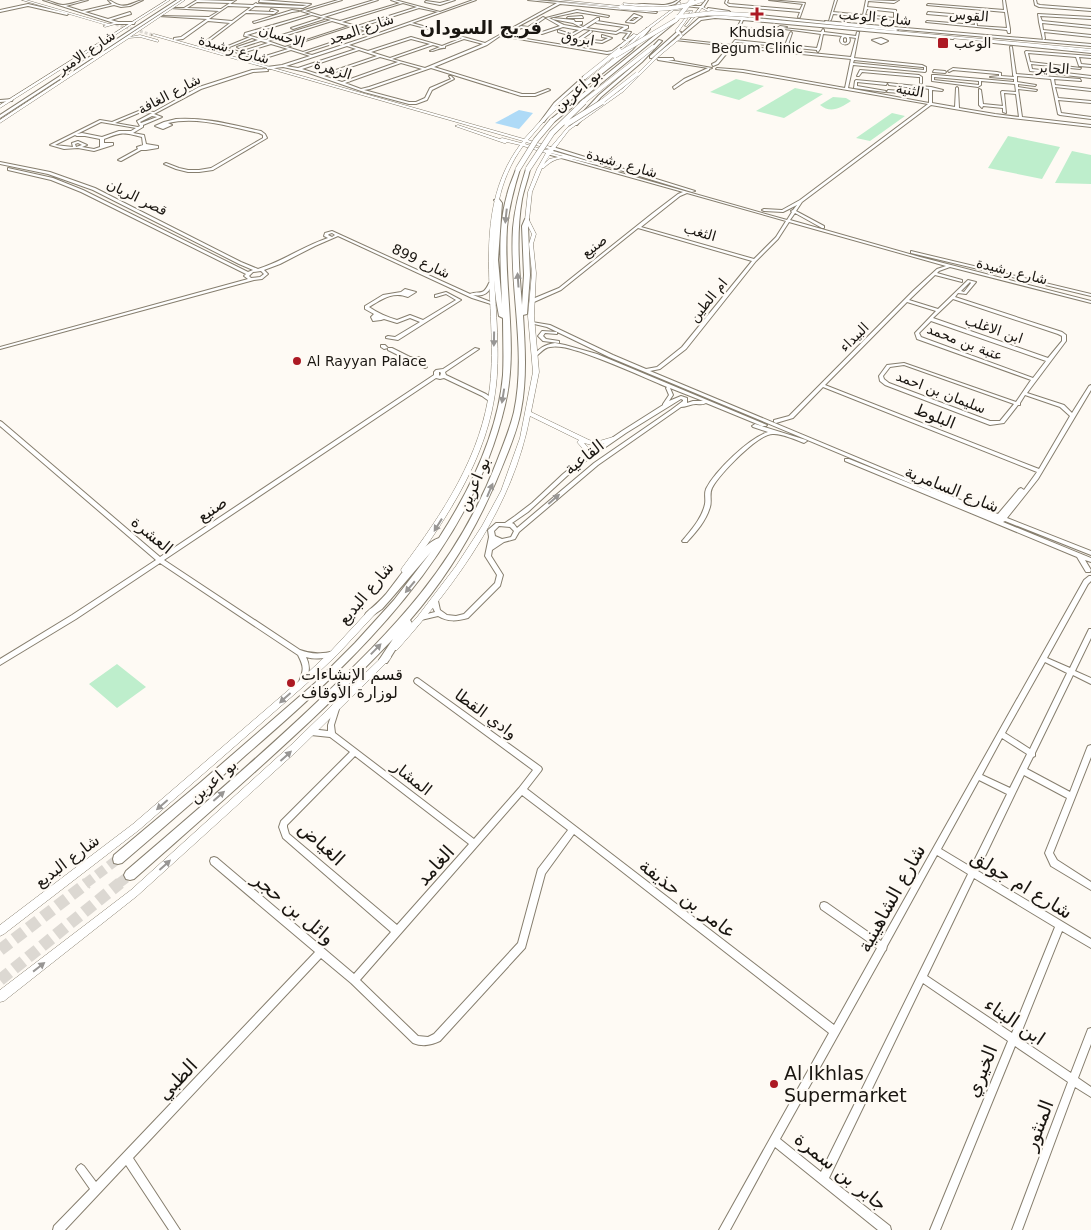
<svg xmlns="http://www.w3.org/2000/svg" width="1091" height="1230" viewBox="0 0 1091 1230" font-family="'DejaVu Sans',Cairo,sans-serif">
<style>
.green{fill:#beeecc}
.water{fill:#aedaf7}
.lines{fill:none;stroke-linecap:round;stroke-linejoin:round}
.minor-tunnel{stroke:#dcd8d2;stroke-width:2.5;stroke-dasharray:2.5 1;stroke-linecap:butt}
.major-tunnel{stroke:#dcd8d2;stroke-width:3;stroke-dasharray:3 2;stroke-linecap:butt}
.highway-tunnel-far1{stroke:#dcd8d2;stroke-width:10;stroke-dasharray:10 5;stroke-linecap:butt}
.highway-tunnel{stroke:#dcd8d2;stroke-width:12;stroke-dasharray:12 6;stroke-linecap:butt}
.minor-casing{stroke:#867e6e;stroke-width:2}
.major-casing{stroke:#867e6e;stroke-width:1}
.highway-casing{stroke:#867e6e;stroke-width:2}
.minor{fill:#fff;fill-rule:evenodd}
.major{fill:#fff;fill-rule:evenodd}
.highway{fill:#fff;fill-rule:evenodd}
.highway-bridge-far1-casing{stroke:#867e6e;stroke-width:4.5;stroke-linecap:butt}
.highway-bridge-casing{stroke:#867e6e;stroke-width:6;stroke-linecap:butt}
.highway-bridge-far1{stroke:#fff;stroke-width:4}
.highway-bridge{stroke:#fff;stroke-width:5}
.oneway{fill:#989694}
.poi-dot{fill:#ac1923;stroke:#fefaf4;stroke-width:2}
.labels{text-anchor:middle;dominant-baseline:central;stroke-width:4.5;stroke-linejoin:round;paint-order:stroke}
.far-street-label{font-size:14px;fill:#1a1611;stroke:#fefaf4}
.far-poi-label{font-size:14px;fill:#1a1611;stroke:#fefaf4;text-anchor:start}
.street-label{font-size:16px;fill:#1a1611;stroke:#fefaf4}
.poi-label{font-size:16px;fill:#1a1611;stroke:#fefaf4;text-anchor:start}
.far-district-label{font-size:18px;font-weight:bold;fill:#1a1611;stroke:#fefaf4}
.near-street-label{font-size:19px;fill:#1a1611;stroke:#fefaf4}
.near-poi-label{font-size:19px;fill:#1a1611;stroke:#fefaf4;text-anchor:start}
</style>
<rect width="100%" height="100%" fill="#fefaf4"/>
<path class="green" d="M736,79l28,7 -25,14 -29,-8z
M795,88l28,6 -39,24 -28,-7z
M833,97l13,1 5,3c-11,7 -20,13 -31,4z
M892,113l13,3 -35,25 -14,-3z
M1008,136l52,11 -18,32 -54,-11z
M1072,151l19,4v29l-36,-1z
M117,664l29,23 -29,21 -28,-24z"/>
<path class="water" d="M519,110l14,3 -14,16 -24,-6z"/>
<g class="lines">
<path class="minor-tunnel" d="M536,17h2"/>
<path class="major-tunnel" d="M111,23l42,12"/>
<path class="highway-tunnel-far1" d="M85,884l33,-25
M118,884l12,-9"/>
<path class="highway-tunnel" d="M0,950l87,-67
M0,980l120,-97"/>
<g class="minor-casing">
<path id="minor" d="M43,0c7,0 13,5 20,5 8,0 17,-5 25,-5l-22,6 16,5 30,-7 -4,-4c4,1 7,4 11,5 9,3 16,-4 24,-5l-13,6 -9,1 -7,-2 -29,7 23,7 22,-7 1,2 -20,6 7,2h17l-1,2h-17z
M197,0l35,1 4,-1 -6,4 23,1 3,-2 1,1 46,2 4,-1 -48,-3 1,-2 51,4 -8,4 -48,-2 -7,5 25,1 2,-1h-5l1,-2 7,2 -4,3 -28,-1 -42,32 -2,-1 28,-21 -22,-2 -25,18 -9,1v-2l7,-1 26,-18 -48,-3 50,1 10,-6 -49,-3h14zM197,2l33,1 -9,6 -34,-1zM228,6l23,1 -19,14 -23,-2z
M338,0h4l-37,11 16,5 53,-16h4l-54,17 16,4 60,-18 -9,-3h4l45,12 33,-12h3l-64,23 73,20 72,-40 -29,-3h8l121,12 -1,1 -96,-9 -58,31 105,17 5,-1 8,-6 2,1 -8,7 -7,1 -107,-18 -13,9 -53,22 88,27h13l13,-5 2,1 -15,6h-14l-90,-28 -61,21 -6,1 45,12h7l9,-4 5,-10 21,-9 -2,-3h2l3,3 -22,11 -5,10 -11,4h-7l-45,-12 -58,-20 -23,-5 -16,2v-2l15,-2 28,-9 -19,-6 -32,10 -36,-12 27,-11 -6,-1 1,-3 66,-19 -10,-3zM403,3l14,4 -60,19 -15,-4zM419,8l19,4 -59,21 -19,-6zM312,15l19,5 -66,20 -18,-5zM332,21l17,5 -64,21 -17,-6zM410,24l52,14 -20,8 -31,-9 -43,14 -19,-6zM351,26l15,5 -63,21 -16,-5zM369,32l7,2 -64,21 -8,-2zM252,38l6,2 -21,7 2,1 22,-7 7,2 -28,9 -13,-4zM411,39l19,5 -40,14 -19,-6zM464,39l19,5 -58,24 -33,-9 41,-14 7,2 -10,4c4,1 10,-4 15,-3v-2zM271,44l17,5 -29,9 -17,-5zM347,46l9,3 -58,19 -12,-2zM359,50l18,6 -56,19 -19,-6zM380,57l18,5 -56,20 -18,-6zM401,63l21,6 -53,18 -8,2 -16,-6z
M451,0h4l-15,5 -15,-3 1,-1 14,2z
M678,0h2l-5,4 -11,3 -29,-2c14,-4 30,5 43,-5z
M706,0h2l-5,8 -18,-2h16z
M726,0h2l-1,3 3,1 70,6 3,-6 -34,-4 36,3 -5,14 -1,1 -1,-1 2,-5 -71,-6 -4,-3z
M835,0h2l-4,12 30,3 3,-15 28,1 5,-1 -5,3 -26,-2 -1,6 29,3 1,11 -2,1v-2l-62,-6 -2,6 -2,1zM867,9l27,3v6l-29,-3z
M1003,0h2l5,29v4h-2l-1,-3 -81,-8 1,-1 48,4 -1,-7 -47,-4 1,-2 47,4 1,1 1,9 30,2 -2,-16 -78,-7 1,-1 76,6z
M1034,0h2l1,4 3,1 51,4v2l-52,-4 -4,-2z
M28,4l39,9 1,1 -1,1 -39,-9 -28,6v-2z
M708,8l21,3 1,1 -1,1 -22,-3z
M292,10l7,1 -7,1 -38,11 -1,-1z
M577,10l32,6 -1,1 -31,-5 -28,6 15,7 17,3h1l-9,-5 -21,-4 1,-1 21,2 1,2h7v2l-3,1 4,2 14,-9h2v2l-13,8 30,4 8,-5 -28,-4 1,-2 31,5v2l-6,3 9,1 -5,7 4,1 -1,1 -6,-2 5,-6 -8,-1 -4,2 -32,-5 -19,11 -1,-2 5,-3 -11,-3v-2l13,4 8,-4 -16,-3 -21,7 -12,-2 1,-1 11,1 18,-6 -14,-8z
M634,14l8,3 -8,6 -8,-1zM634,17h5l-6,4h-4z
M1038,14l53,3v2l-51,-3 2,5 49,5v2l-49,-5 1,7 48,5v2l-47,-5 1,7 -2,1 -4,-18z
M582,16l1,2h-16l1,-1z
M715,16l238,21 1,1 -1,1 -210,-19 -3,7 44,5 -1,2 -45,-5 -1,-1 4,-8 -26,-2 -14,2 -18,15 -2,-1 18,-16z
M543,17l2,1 -16,11 -8,-1 -4,3 -2,-1 6,-4 7,1z
M322,18l2,1 -31,10 -2,-1z
M825,21l266,23v2l-265,-23z
M780,26l7,1 -4,1 38,4 2,-3 1,1v2l32,4 1,-4h2l-5,26 68,7 4,2v4l-1,1 -72,-7 -5,23 81,15v-14l-11,-2 1,-1 12,1 12,3 -1,1 -10,-1v13l23,4 1,-19 1,-1 1,1 1,20 36,6 24,3 -3,-23 -12,-1 2,20 -3,-1v-4l-20,-2 -1,2 -3,-3v-16l2,1 2,14 20,2 -2,-14 1,-1 14,1 -1,-8 -34,-3v4l-3,2 -46,-6v-6h4l78,7v-3l-24,-2 9,-1v-2h-2l-44,-4 -4,2 -1,-1 5,-3 44,4 4,1v3l13,1 -1,-2v-1l-3,-27 1,-1 1,1 4,27 64,5 1,2 -27,-2 1,6 36,4v2l-36,-4 3,11 33,3v2l-33,-3 3,13 30,4v2l-31,-4 -2,-1 -7,-35 -34,-3v6l19,3 -1,1 -17,-2v3l19,3 -1,1 -18,-2 4,28 69,8v2l-96,-11 -64,-11 -129,97 -6,9 28,15v2h-2l-27,-15 -5,7 130,37 171,44v2l-141,-36 -11,4 -2,2 25,7v2l-27,-7 -26,25 29,9 30,-29 8,2 -10,12 -8,-1 -3,4 107,35 4,3v6l-39,52 37,12 8,8 17,-27 2,-1v5l-53,89 -31,39 84,33v4l-86,-34 -2,1 88,36v4l-6,-2 6,10 -1,2h-4l-9,-15 -232,-96v-2h4l85,34 -325,-136 -62,-30 -17,-4 2,-1 18,3 63,30 33,14 11,-2 25,-20 70,-86 -114,-33 -77,62 -27,12h-4v-2l29,-12 94,-75 25,-19 5,-2 -136,-38v-2l240,68 5,-8 -1,-1 2,-1 4,-5 -14,7 -19,-1 -2,-1 2,-1 18,1 18,-10 128,-96 -185,-32 -27,-3 1,-1 26,2 102,18 6,-29 -119,-12 -14,17 -5,2 -1,-2 4,-2 13,-16 -54,-6 1,-1 55,6 4,-5 50,5 5,-12 1,-1 1,1 -4,12 29,3 4,-14 -44,-6zM823,34l19,2c-8,10 12,12 7,1l7,1 -5,19 -118,-12 3,-3 81,8v1l1,1 2,-3zM845,37l2,1v4l-2,1 -2,-1v-4zM854,60l68,7h2v3l-71,-7zM934,77l45,4v4l-45,-5zM687,193l99,28 -10,16 -22,22 -113,-32 39,-31zM789,222l157,44 -9,3 -24,22 -124,125 -15,4v2l2,1 17,-5 30,-31 214,85 -13,18 -3,-2 -2,1 -21,25 -56,-21 -292,-122 10,-2 26,-20 70,-88 22,-22zM970,282l1,1 -7,9 -3,-1zM953,299l105,35 4,2v5l-14,17 -115,-40zM907,302l29,9 -21,22 2,6 114,41 -15,22 -112,-39 -17,2 -8,11 1,5 5,4 105,40 14,-2 14,-18h2v-2l5,-8 35,12 10,9 -31,53 -214,-84zM931,321l115,40 -13,17 -112,-41 -2,-4zM904,365l110,39 -14,17h-10l-101,-38 -5,-4 -1,-3 7,-9z
M591,30l1,2 -10,7 20,2 6,-3 -6,-1v-2l10,3 -10,5 -23,-3v-2z
M881,38l7,3 -7,3 -9,-4z
M985,40l106,11v2l-107,-11z
M1026,51l65,5v2l-12,-1 2,7 10,1v2l-12,-1 -3,-9 -48,-4 2,9 51,6 -1,1 -49,-5 1,5 59,7v2l-61,-7 -5,-19z
M657,58h16l1,2h-6l44,8 -3,1v1l-23,11 -12,8 -1,-2 11,-8 24,-11 -50,-8z
M267,69l1,2 -15,1 -52,17 -47,25 8,3 -19,8v2l-10,6 11,2 2,9 12,2v2l-12,2h-5l-20,11 -3,-1 20,-11 -1,-2 6,-2 -1,-8c-19,-5 -20,-5 -38,2v4h9v2l-19,6 -16,-3 -14,1 -14,-4 50,-25 12,2 29,-12 13,2 45,-25 53,-17zM141,112l11,1 -15,8 3,5 -2,1 -23,-4zM152,116l5,1 -16,6 -1,-1zM101,122l35,6 -5,3h-12l-17,6 -20,-4 -5,1zM75,135l2,1h8l15,3v8l-6,2 -12,-2 5,-2 -9,-4 -6,2 1,4 -18,-2zM78,143l4,2 -6,2 -1,-3z
M860,70l59,5 3,2v6l-1,1 -1,-1v-6h-2l-56,-5 -3,4h-2z
M934,70l11,1 1,1 -1,1 -12,-1z
M856,80l31,3 -1,2 -29,-3v4l29,5 -1,1 -31,-4 1,-7z
M888,83l28,3v7l-1,1 -28,-2 1,-2 26,2v-4l-25,-3z
M13,99l-1,2 -12,1v-2z
M176,119c29,-2 57,6 85,12l4,3 2,4 -54,32 -14,2h-11l-12,-3 -12,-5 2,-1 13,5 9,2h11l12,-2 52,-30v-3l-4,-2c-29,-6 -61,-17 -91,-10l4,2 -9,4 -8,-3 9,-4z
M551,147h2l142,44 -3,1 -141,-43z
M0,162l50,10 45,16 146,74 17,7c25,-8 46,-23 70,-31l-4,-2 1,-3 7,-2 138,63c10,-4 13,3 19,-11h2c0,10 -8,14 -18,12l23,9 -2,1 -22,-7 -134,-62 -23,10 -35,18 -16,6 4,4 -6,5 -8,1 -254,69v-2l248,-68 -4,-3 2,-2 -165,-82 -30,-12 -43,-10v-2l45,10 30,12 165,82 5,-2 -14,-6 -146,-74 -45,-16 -48,-10zM332,233l3,2 -3,2 -4,-2 1,-1zM261,271l3,3 -4,3 -9,1 -2,-2 4,-4z
M911,251l180,43v2l-180,-43z
M405,289l11,3 -8,5c-15,-6 -26,2 -39,10 9,6 18,10 28,13l13,-5 13,5 33,-20 -10,-6 -10,3h-1v-2l11,-3 15,8 -63,40 -12,-2v-1l2,-1 7,1 25,-15 -10,-4 -13,5 -13,-4 -3,1 -8,1 -2,-4 3,-3 -9,-5v-3l18,-11 18,-3z
M542,331l15,1v2l-12,-1 -2,3 3,3 13,2v2l-16,-2 -5,-5z
M555,343l10,2 32,9 170,71 -1,1h-4l-56,-23c-3,2 -6,1 -10,1 -5,0 -10,3 -15,3l-83,58 -79,67 -4,7 -11,3 -12,8 -1,6 12,19 -3,11 -32,32c-11,3 -20,4 -30,-2l-17,4h-2l-1,-2 1,-2 16,-4 -3,-6v-5l3,-2 3,2 2,9 7,5 9,1 8,-2 31,-31 2,-8 -12,-19 4,-19 -1,-7 8,-7h9l10,-7 17,-13 31,-29 21,-17 38,-26 41,-26v-1l6,-9 -3,-7 1,-1c-28,-12 -57,-25 -86,-35 -10,-3 -21,-7 -31,-5 -7,1 -10,7 -15,10l-2,-1c6,-8 11,-11 22,-13zM670,388l33,13h-10l-6,2v-5l-6,-2 -12,5 4,-6zM681,399l2,1v1l-12,9 -77,53 -77,65 -3,-4 -2,-1 16,-11 39,-36 20,-16 39,-27zM499,526l11,1 4,4 -3,6 -9,2 -7,-3 -1,-5z
M381,345h4l3,3 -4,1 -3,-2z
M388,348h4l18,9h10l2,3 -1,3 6,4 -2,1 -7,-3c-5,1 -9,2 -13,-2l1,-4 -18,-9zM411,359h6l1,1 -2,2 -4,1 -2,-1z
M475,348l4,1 -34,23 1,3 40,19 7,5v2h-4l-7,-5 -38,-18 -4,1 -4,-1 -272,182 136,90c8,3 15,4 23,3 5,0 9,-2 13,-2l1,2 -1,2c-10,3 -19,5 -30,2 5,10 3,18 -2,27l-2,1 -2,-1 -1,-2c5,-13 5,-15 -1,-27l-138,-92 -84,56 -76,46v-6l72,-44 84,-55 -156,-134v-5l2,1 158,135 274,-182v-3l2,-2 7,-1zM439,372h1l1,1 -1,3 -1,-1z
M755,424l51,16 1,1 -3,2c-8,-3 -21,-9 -30,-9 -15,-2 -55,41 -62,54 -3,6 0,13 -2,19 -4,14 -14,25 -23,35h-4l-1,-1 1,-1c9,-11 19,-22 22,-36 1,-5 -1,-10 1,-15 9,-18 43,-51 62,-57l-15,-5 -1,-1z
M1089,576h2v5l-3,3 -41,74 23,10 19,-39h2v9l-16,33 16,7v6l-18,-9 -38,78v3l-2,1 -6,12 43,23 17,-44 1,-2 3,-1v12l-38,96 4,7 34,22v8l-40,-24 -6,-13 22,-55 -43,-23 -46,96 113,68v9l-29,-17 -43,107 52,35 17,-44 3,-1v16l-13,34 13,9v10l-16,-10 -53,143h-10l56,-148 -53,-36 -75,184h-10l78,-189 -85,-58 -94,195 61,48 1,4h-13l-103,-83 -45,83h-11l110,-197 -255,-199 -29,40 -20,74 -85,93c-9,4 -17,6 -27,2l-62,-60 -30,-25 -188,200 47,72h-11l-43,-65 -61,65h-12l1,-4 36,-37 -14,-20 2,-3 3,-2 3,2 12,16 219,-230 -104,-88 -1,-3 1,-3 3,-1 3,1 137,116 37,-42 -108,-94 -4,-11 2,-6 69,-69 -20,-15 -19,-2 -2,-1 -1,-2 1,-2 2,-1 17,2v-6l6,-18 2,-1 2,1 1,2 -5,16 1,8 139,106 45,-51 14,-18 -118,-87 -1,-2 1,-2 2,-1 2,1 122,88 1,2 -1,2 -14,18 307,236 43,-77 -56,-39 -1,-3 1,-3 3,-1 3,1 54,38 203,-361zM1045,662l22,11 -37,76 -25,-16zM1002,738l25,16 -17,34 -28,-13zM355,756l114,88 -72,81 -108,-91 -2,-7v-2zM979,780l28,14 -36,73 -30,-18zM522,795l46,35 -30,39 -20,74 -84,91 -6,3 -10,-1 -58,-56zM937,855l31,19 -147,298 -41,-33 105,-188 1,-1 1,-4zM974,878l81,49 -43,106 -85,-57z"/>
</g>
<g class="major-casing">
<path id="major" d="M22,0h4l83,24 9,-2 1,1 -14,4 -2,-1 3,-1z
M167,0h3l-170,108v-3z
M182,0h3l-55,37 10,-2 18,5v2l-18,-5 -11,1 -129,85v-3z
M550,0h10l70,7 -1,1z
M679,2l2,1 -5,6 17,2 -1,1 -18,-2 -35,27 -18,19 -61,50 -14,13 -18,21 23,7 16,-19 55,-39 34,-34 24,-20 -5,-4 15,-19h2l-13,19 4,5 -25,21 -34,34 -55,39 -16,21 38,11 20,2v2c-7,0 -16,-1 -23,-3 -18,-4 -29,-10 -44,5h-2l-10,24 -3,28 7,14 -3,10 3,29 -2,43 5,56 -8,40 58,28 7,2 17,-5 3,2 -1,1 -19,6 -12,-3 6,7 -4,11 -3,2 -3,-2 4,-11 -7,-8 2,-2 -49,-24c-17,91 -73,167 -133,234h-6l-1,-2 1,-2 27,-30 38,-50 26,-40 19,-35 19,-53 13,-66 -5,-56 4,-43 -3,-29 3,-10 -7,-14 3,-28 9,-23 9,-16 -23,-7c-51,70 -18,161 -27,240 -8,71 -48,130 -88,186h-6l-1,-2 1,-2c41,-55 80,-113 88,-182 9,-80 -22,-171 30,-241l-13,-3 -1,1h-2l-49,-17 3,-1 42,14 2,-1 19,5 2,-2 -372,-106 3,-1 370,105 19,-21 14,-14 62,-50 18,-19 34,-25 -47,-5 -1,-2 50,5zM526,142l23,7h1l-6,1 -19,-6zM551,153l12,3 -14,3 -5,5z
M701,6l12,6 -2,1 -9,-5 -15,18h-2z
M700,13l391,36v2l-392,-36z
M634,34l3,1 -15,12h-2v-2z
M373,608l3,1 1,2 -1,2 -39,42 -32,30 -166,145 -135,104 -4,2v-11l133,-101 166,-143 32,-30 39,-42z
M387,654l3,1 1,2 -1,2 -93,92 -160,145 -133,105 -4,1v-12l131,-100 160,-145 93,-90z"/>
</g>
<g class="highway-casing">
<path id="highway" d="M177,0h4l-181,118v-3z
M537,0l86,7 -2,1z
M749,14l147,15 2,1 -2,1 -148,-15z
M675,19l3,1 -124,102h-4v-2z
M647,28l3,1 -18,21 -52,41 -17,17h-4v-2l19,-17 52,-41z
M678,31l3,1 -29,26h-2v-2z
M659,40l3,1 -20,21 -41,35 -24,28h-4v-2l26,-28 41,-35z
M584,76l3,1 -31,28 -12,17h-4l14,-19z
M518,168l2,1c-6,19 -11,38 -13,58 -4,58 12,121 -2,178 -34,146 -148,254 -258,349 -41,37 -83,73 -125,109l-4,1 -4,-1 -1,-4 1,-4 87,-73 114,-99 40,-40 39,-43 37,-48 -41,48 -8,9 -13,9 -3,-1 -1,-2 1,-2c7,-6 14,-12 20,-19 12,-15 36,-51 53,-56 31,-48 59,-105 64,-163 1,-19 0,-38 0,-57l-4,-2c-8,-38 -7,-75 -3,-113l-2,-3 5,-1 3,4 -4,57 4,44c-1,-36 -5,-74 5,-109 2,-9 6,-17 9,-26z
M528,168l2,1c-2,10 -6,20 -8,30 -6,35 -3,71 0,106l2,-30 -2,-49 3,-7h4l-1,7 2,49 -3,39 -4,1c2,32 4,64 -2,95 -3,17 -9,32 -15,47 -23,60 -54,115 -96,163l2,3 -25,40h-6l-2,-3 14,-21c-81,85 -171,162 -259,240l-4,1 -4,-1 -2,-4 2,-4c64,-55 129,-110 190,-168 79,-75 141,-138 181,-242 6,-16 13,-32 17,-49 13,-61 -5,-123 -1,-184 2,-21 7,-40 13,-59z"/>
</g>
<use href="#minor" class="minor"/>
<use href="#major" class="major"/>
<use href="#highway" class="highway"/>
<g class="highway-bridge-far1-casing">
<path id="highway-bridge-far1" d="M621,7c28,3 55,4 81,-7
M677,17l35,-4 37,2
M615,56l61,-36 16,-20
M585,77l34,-27
M582,103l71,-56
M600,103l37,-29"/>
</g>
<g class="highway-bridge-casing">
<path id="highway-bridge" d="M567,124l35,-22
M518,169l18,-29 16,-19
M528,169l24,-36 32,-31"/>
</g>
<use href="#highway-bridge-far1" class="highway-bridge-far1"/>
<use href="#highway-bridge" class="highway-bridge"/>
</g>
<defs><path id="oneway-solid" d="M-6-.8H1V-3.2L6.5 0L1 3.2V.8H-6Z" transform="scale(1.25)"/></defs>
<g class="oneway">
<use href="#oneway-solid" transform="translate(506 216) rotate(96)"/>
<use href="#oneway-solid" transform="translate(518 280) rotate(-94)"/>
<use href="#oneway-solid" transform="translate(494 339) rotate(91)"/>
<use href="#oneway-solid" transform="translate(503 396) rotate(99)"/>
<use href="#oneway-solid" transform="translate(490 490) rotate(-67)"/>
<use href="#oneway-solid" transform="translate(554 499) rotate(-41)"/>
<use href="#oneway-solid" transform="translate(438 525) rotate(122)"/>
<use href="#oneway-solid" transform="translate(410 587) rotate(130)"/>
<use href="#oneway-solid" transform="translate(376 649) rotate(-46)"/>
<use href="#oneway-solid" transform="translate(285 698) rotate(138)"/>
<use href="#oneway-solid" transform="translate(286 756) rotate(-42)"/>
<use href="#oneway-solid" transform="translate(219 796) rotate(-41)"/>
<use href="#oneway-solid" transform="translate(162 805) rotate(139)"/>
<use href="#oneway-solid" transform="translate(165 865) rotate(-42)"/>
<use href="#oneway-solid" transform="translate(39 967) rotate(-38)"/>
</g>
<g class="poi-dot">
<path d="M754.5 6.5h5v5h5v5h-5v5h-5v-5h-5v-5h5z"/>
<rect x="937" y="37" width="12" height="12" rx="2.5"/>
<circle cx="297" cy="361" r="5"/>
<circle cx="291" cy="683" r="5"/>
<circle cx="774" cy="1084" r="5"/>
</g>
<g class="labels">
<g class="far-street-label">
<text transform="translate(969 15) rotate(5)">القوس</text>
<text transform="translate(875 17) rotate(5)">شارع الوعب</text>
<text transform="translate(361 29) rotate(-19)">شارع المجد</text>
<text transform="translate(282 36) rotate(17)">الاحسان</text>
<text transform="translate(578 38) rotate(9)">ابروق</text>
<text transform="translate(234 49) rotate(16)">شارع رشيدة</text>
<text transform="translate(86 52) rotate(-34)">شارع الامير</text>
<text transform="translate(1053 68) rotate(4)">الحاير</text>
<text transform="translate(333 69) rotate(18)">الزهرة</text>
<text transform="translate(910 90) rotate(10)">الثنية</text>
<text transform="translate(169 94) rotate(-28)">شارع الغافة</text>
<text transform="translate(622 163) rotate(16)">شارع رشيدة</text>
<text transform="translate(137 197) rotate(26)">قصر الريان</text>
<text transform="translate(700 232) rotate(16)">الثغب</text>
<text transform="translate(594 246) rotate(-38)">صنيع</text>
<text transform="translate(421 261) rotate(25)">شارع 899</text>
<text transform="translate(1012 271) rotate(14)">شارع رشيدة</text>
<text transform="translate(708 300) rotate(-51)">ام الطين</text>
<text transform="translate(994 329) rotate(19)">ابن الاغلب</text>
<text transform="translate(854 337) rotate(-45)">البيداء</text>
<text transform="translate(965 342) rotate(21)">عتبة بن محمد</text>
<text transform="translate(941 392) rotate(21)">سليمان بن احمد</text>
</g>
<g class="far-poi-label">
<text x="757" y="32" text-anchor="middle">Khudsia<tspan x="757" dy="16">Begum Clinic</tspan></text>
<text x="954" y="43">الوعب</text>
<text x="307" y="361">Al Rayyan Palace</text>
</g>
<g class="street-label">
<text transform="translate(577 90) rotate(-40)">بو اعرين</text>
<text transform="translate(935 416) rotate(22)">البلوط</text>
<text transform="translate(584 457) rotate(-38)">القاعية</text>
<text transform="translate(474 484) rotate(-66)">بو اعرين</text>
<text transform="translate(952 489) rotate(22)">شارع السامرية</text>
<text transform="translate(212 509) rotate(-34)">صنيع</text>
<text transform="translate(152 535) rotate(40)">العشرة</text>
<text transform="translate(366 593) rotate(-50)">شارع البديع</text>
<text transform="translate(486 714) rotate(36)">وادي القطا</text>
<text transform="translate(412 778) rotate(38)">المشار</text>
<text transform="translate(213 781) rotate(-41)">بو اعرين</text>
<text transform="translate(67 861) rotate(-37)">شارع البديع</text>
</g>
<g class="poi-label">
<text x="301" y="674">قسم الإنشاءات<tspan x="301" dy="18">لوزارة الأوقاف</tspan></text>
</g>
<g class="far-district-label">
<text x="481" y="27">فريج السودان</text>
</g>
<g class="near-street-label">
<text transform="translate(322 843) rotate(43)">الغياض</text>
<text transform="translate(435 865) rotate(-48)">الغامد</text>
<text transform="translate(1022 884) rotate(31)">شارع ام جولق</text>
<text transform="translate(688 898) rotate(38)">عامر بن حذيفة</text>
<text transform="translate(891 898) rotate(-61)">شارع الشاهينية</text>
<text transform="translate(294 908) rotate(40)">وائل بن حجر</text>
<text transform="translate(1015 1021) rotate(34)">ابن البناء</text>
<text transform="translate(981 1071) rotate(-68)">الخيري</text>
<text transform="translate(177 1079) rotate(-46)">الظبي</text>
<text transform="translate(1038 1125) rotate(-69)">المنثور</text>
<text transform="translate(841 1171) rotate(39)">جابر بن سمرة</text>
</g>
<g class="near-poi-label">
<text x="784" y="1073">Al Ikhlas<tspan x="784" dy="22">Supermarket</tspan></text>
</g>
</g>
</svg>
